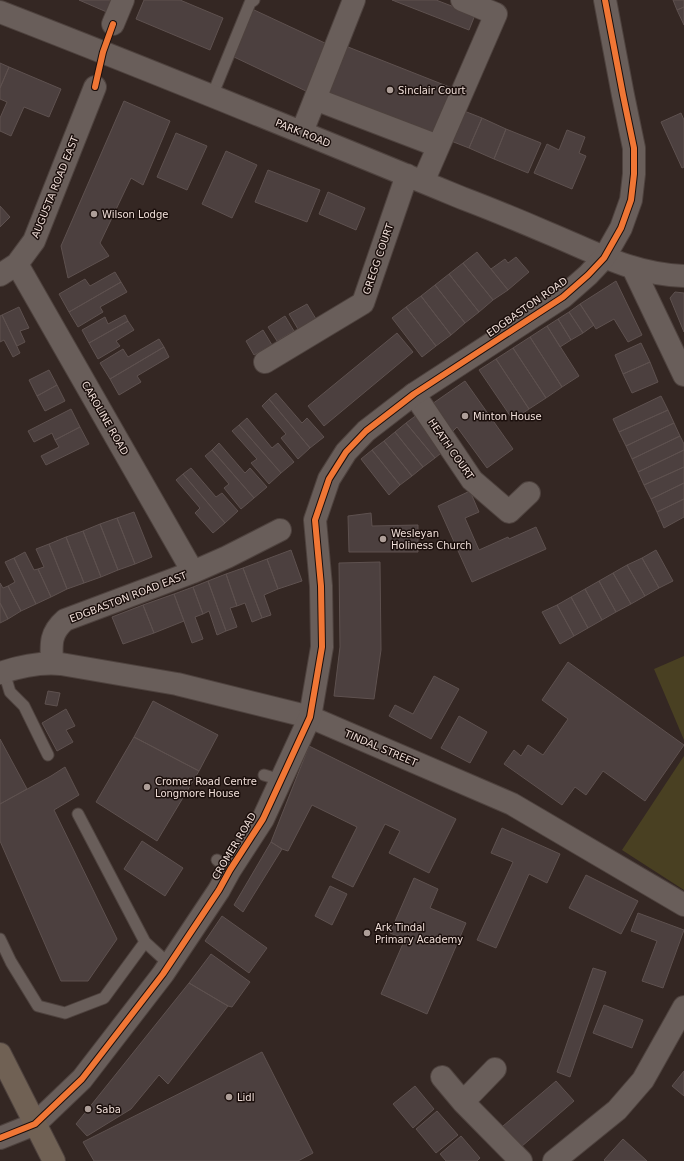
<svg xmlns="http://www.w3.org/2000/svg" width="684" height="1161" viewBox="0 0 684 1161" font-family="'DejaVu Sans',sans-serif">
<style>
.green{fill:#494022}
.building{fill:#4c403f;stroke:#5e514f}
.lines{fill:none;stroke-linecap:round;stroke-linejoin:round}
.service-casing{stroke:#4e423e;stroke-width:13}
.minor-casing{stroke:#4e423e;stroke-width:24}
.tertiary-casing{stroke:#4e423e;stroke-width:24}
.trunk-casing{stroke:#4e423e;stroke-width:24}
.service{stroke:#695e5a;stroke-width:11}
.minor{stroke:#695e5a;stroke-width:22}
.tertiary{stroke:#695e5a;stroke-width:22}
.trunk{stroke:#706154;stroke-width:22}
.cycleway-casing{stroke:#1b0f0c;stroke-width:8}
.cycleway{stroke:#f07635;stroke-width:6}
.poi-dot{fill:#ae9f99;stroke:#1b0f0c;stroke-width:1.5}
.labels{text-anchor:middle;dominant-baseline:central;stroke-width:3;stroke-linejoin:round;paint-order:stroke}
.poi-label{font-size:10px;fill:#f0dfd9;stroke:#1b0f0c;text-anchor:start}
.street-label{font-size:10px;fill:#f0dfd9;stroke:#1b0f0c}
</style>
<rect width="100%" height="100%" fill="#342723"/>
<path class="green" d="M684,656v84l-30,-71z
M684,756v134l-62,-40z"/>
<path class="building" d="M79,0h36l-6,13z
M144,0h36l43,18 -13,32 -74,-31z
M392,0h44l39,15 -6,15z
M673,0h11v7l-7,3z
M684,7v18l-7,-15z
M252,9l75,35 -19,48 -74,-35z
M343,45l114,45 -18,46 -115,-45z
M0,63l9,4 -9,21z
M9,67l52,22 -12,28 -25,-10 -13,29 -11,-5v-13l7,-16 -7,-3v-11z
M124,101l46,20 -27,64 -12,-7 -31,65 9,13 -41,22 -7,-32z
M459,109l23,9 -13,30 -23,-9z
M681,113l3,7v47l-2,1 -21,-46z
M482,118l24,11 -12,30 -25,-11z
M506,129l35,14 -13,30 -34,-14z
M567,130l18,7 -6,16 7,3 -14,33 -38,-16 13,-29 12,6z
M176,133l31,13 -20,44 -30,-13z
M226,151l31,14 -25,53 -30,-14z
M268,170l52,20 -13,32 -52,-20z
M328,192l37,16 -9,22 -37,-16z
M0,206l10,11 -10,10z
M477,252l31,38 -15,10 -30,-37z
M516,257l13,15 -21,18 -17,-21 14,-10 3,4z
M463,263l30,37 -14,12 -30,-38z
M115,272l6,10 -52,30 -10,-18 26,-15 5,7z
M449,274l30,38 -14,11 -30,-38z
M616,281l26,54 -14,7 -14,-23 -18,10 -16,-25z
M121,282l6,10 -27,15 3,5 -25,15 -9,-15z
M435,285l30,38 -14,12 -30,-39z
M675,292l9,1v39l-14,-34z
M421,296l30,39 -15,11 -30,-39z
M307,304l9,15 -18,10 -9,-15z
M580,304l14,21 -11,8 -14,-21z
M19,307l10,21 -9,3 5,11 -8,4 -15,-31z
M406,307l30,39 -14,11 -30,-39z
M569,312l14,21 -12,7 -13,-21z
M2,315l18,38 -7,4 -9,-17 -4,2v-26z
M125,315l3,6 -39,22 -7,-13 23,-13 3,7z
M285,316l9,15 -17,10 -9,-14z
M558,319l13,21 -11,7 -13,-21z
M128,321l6,9 -18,11 4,5 -22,13 -9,-16z
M547,326l32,50 -17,11 -32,-50z
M263,330l9,15 -18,10 -8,-14z
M397,333l16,19 -89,74 -16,-20z
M530,337l32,50 -16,11 -33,-50z
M159,339l5,8 -54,32 -10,-16 23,-14 5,8z
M641,343l9,19 -27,12 -8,-19z
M164,347l5,10 -32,19 4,6 -22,13 -9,-16z
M513,348l33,50 -17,11 -33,-50z
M496,359l33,50 -16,11 -34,-50z
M650,362l8,20 -26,11 -9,-19z
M49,370l8,15 -20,11 -8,-16z
M465,381l48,68 -26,19 -30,-41 -5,5 -20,-28z
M57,385l8,16 -20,10 -8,-15z
M276,393l26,30 5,-5 17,19 -14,11 -41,-49z
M661,396l7,14 -49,22 -6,-13z
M269,399l41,49 -12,11 -17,-21 5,-4 -24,-28z
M71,409l9,18 -25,13 -3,-7 -18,9 -6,-11z
M668,410l6,13 -48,23 -7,-14z
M418,414l28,35 -11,9 -29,-35z
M247,418l25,30 6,-5 16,19 -13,11 -42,-48z
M406,423l29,35 -12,9 -28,-35z
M674,423l6,13 -48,23 -6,-13z
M239,425l42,48 -12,11 -18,-21 6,-4 -25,-28z
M80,427l9,17 -43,21 -5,-9 18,-9 -4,-7z
M395,432l28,35 -11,9 -28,-35z
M680,436l4,8v6l-46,22 -6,-13z
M384,441l28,35 -12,9 -28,-35z
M219,443l26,30 5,-5 17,19 -13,11 -42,-48z
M212,450l42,48 -13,11 -17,-21 5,-4 -24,-28z
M372,450l28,35 -11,10 -28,-36z
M684,450v17l-40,18 -6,-13z
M684,467v16l-33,16 -7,-14z
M191,468l25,29 6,-4 16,18 -13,12 -42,-49z
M183,474l42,49 -12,10 -18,-20 5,-5 -24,-28z
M684,483v16l-27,13 -6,-13z
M470,491l9,21 -14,6 14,32 29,-13 1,2 27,-12 10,22 -74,33 -34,-76z
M684,499v18l-20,11 -7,-16z
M134,512l18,45 -17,7 -18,-46z
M371,513l1,13 46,-1v27h-69l-1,-36z
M117,518l18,46 -17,6 -18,-46z
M100,524l18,46 -17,7 -18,-46z
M83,531l18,46 -17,6 -18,-46z
M66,537l18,46 -17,6 -18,-45z
M49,544l18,45 -16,8 -13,-28 6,-2 -8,-18z
M291,550l11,31 -24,8 -11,-30z
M656,550l17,31 -14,7 -17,-30z
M25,552l9,18 4,-1 13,28 -15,7 -22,-46z
M14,558l22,46 -15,7 -13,-25 7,-4 -10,-20z
M642,558l17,30 -14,8 -18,-31z
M267,559l11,30 -14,6 7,20 -9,3 -19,-50z
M380,562l1,88 -7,49 -40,-3 6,-49 -1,-84z
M627,565l18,31 -14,8 -18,-31z
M243,568l19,50 -10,4 -7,-19 -8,3 -11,-32z
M613,573l18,31 -15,8 -17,-31z
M226,574l11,32 -7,2 7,19 -11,4 -18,-50z
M208,581l18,50 -9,4 -8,-24 -6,3 -10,-27z
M599,581l17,31 -14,8 -17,-31z
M0,583l3,5 5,-2 13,25 -13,8 -8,-16z
M193,587l10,27 -8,3 8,22 -11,4 -18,-49z
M585,589l17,31 -14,8 -17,-31z
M174,594l10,27 -30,12 -11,-28z
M571,597l17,31 -14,8 -17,-31z
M0,603l8,16 -8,4z
M143,605l11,28 -31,11 -11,-27z
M557,605l17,31 -14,8 -18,-32z
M568,662l116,83 -39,56 -42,-30 -17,24 -11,-8 -13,18 -58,-41 10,-14 7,6 7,-11 15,10 25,-36 -26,-19z
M434,676l25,13 -28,50 -42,-23 6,-11 18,9z
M48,691l12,2 -3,13 -12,-2z
M153,701l65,34 -19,36 -65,-34z
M66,709l9,17 -9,4 7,12 -16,9 -15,-28z
M459,716l28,16 -17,31 -29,-15z
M134,737l65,34 -42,70 -61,-39z
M0,739l27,50 -27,15z
M309,746l147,73 -27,54 -40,-20 11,-22 -15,-7 -32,63 -21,-10 25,-50 -45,-22 -24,46 -6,-2 -11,-7z
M65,767l14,28 -25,15 63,129 -29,42h-27l-61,-140v-37l51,-28z
M502,828l58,26 -13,29 -18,-9 -33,74 -19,-8 36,-78 -22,-9z
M142,841l41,27 -18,28 -41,-27z
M271,842l11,7 -39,63 -9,-7z
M586,875l52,26 -17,33 -52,-26z
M414,878l24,11 -8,19 36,15 -39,91 -46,-20 24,-55 -15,-6z
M330,886l17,8 -15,31 -17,-9z
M638,913l46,17 -21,58 -21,-7 15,-40 -26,-10z
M222,916l45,32 -18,25 -44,-32z
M211,954l39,28 -18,25 -4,-1 -39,-23z
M593,968l13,4 -36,105 -13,-5z
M189,983l39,23 -60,78 -9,-9 -28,34 -44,27 -11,-12z
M604,1005l39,15 -11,28 -39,-15z
M262,1052l51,101 -15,8h-204l-11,-19z
M684,1071v25l-12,-10z
M556,1081l18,20 -53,46 -18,-21z
M415,1086l19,23 -21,19 -20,-24z
M437,1111l21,24 -22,18 -20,-24z
M461,1136l19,22 -3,3h-31l-6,-7z
M623,1139l24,22h-42l-1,-1z"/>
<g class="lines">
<g class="service-casing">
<path id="service" d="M212,96l38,-93 4,-3
M4,672l6,20 14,14 24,49
M264,775l17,5
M78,814l67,128 24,22
M217,860l13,10
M0,939l11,23 27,44 27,7 39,-15 41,-56"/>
</g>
<g class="minor-casing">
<path id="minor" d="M0,12c155,60 309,123 462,186 29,11 58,23 86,35 46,19 84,41 136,43
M113,24l10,-24
M315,99l123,47
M302,132l52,-132
M423,182l73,-168 -34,-14
M17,264l176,308
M633,268l51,107
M0,275l17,-11 17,-23 61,-154
M265,362l98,-59 44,-128
M414,394l58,86 37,32 20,-19
M52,663c-1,-19 -2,-30 13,-43l128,-48 34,-15 53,-27
M0,673c18,-6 41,-11 61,-9l116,20 133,33 202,87 172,101
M442,1077l21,25 58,59
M463,1102l32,-33
M554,1161l63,-51 26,-30 41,-73"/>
</g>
<g class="tertiary-casing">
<path id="tertiary" d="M0,1138l35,-14 47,-45 81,-105 56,-84 11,-20 33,-51 47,-102 12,-70 -1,-61 -6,-66 14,-41 17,-27 20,-21 48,-37 149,-97 25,-22 16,-17 17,-30 10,-28 3,-26v-26l-11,-53 -18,-95"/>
</g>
<g class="trunk-casing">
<path id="trunk" d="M0,1054l54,107"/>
</g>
<use href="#service" class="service"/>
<use href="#minor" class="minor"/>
<use href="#tertiary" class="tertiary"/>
<use href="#trunk" class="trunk"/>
<g class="cycleway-casing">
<path id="cycleway" d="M95,87l8,-35 10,-28
M0,1138l35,-14 47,-45 81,-105 56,-84 11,-20 33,-51 47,-102 12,-70 -1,-61 -6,-66 14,-41 17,-27 20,-21 48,-37 149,-97 25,-22 16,-17 17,-30 10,-28 3,-26v-26l-11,-53 -18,-95"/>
</g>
<use href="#cycleway" class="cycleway"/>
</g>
<g class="poi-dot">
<circle cx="390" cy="90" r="4"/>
<circle cx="94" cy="214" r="4"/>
<circle cx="465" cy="416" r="4"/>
<circle cx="383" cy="539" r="4"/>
<circle cx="147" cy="787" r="4"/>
<circle cx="367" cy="933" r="4"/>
<circle cx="229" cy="1097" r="4"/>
<circle cx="88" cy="1109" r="4"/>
</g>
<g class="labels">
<g class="poi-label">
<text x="398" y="90">Sinclair Court</text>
<text x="102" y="214">Wilson Lodge</text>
<text x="473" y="416">Minton House</text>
<text x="391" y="533">Wesleyan<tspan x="391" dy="12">Holiness Church</tspan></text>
<text x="155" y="781">Cromer Road Centre<tspan x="155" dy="12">Longmore House</tspan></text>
<text x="375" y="927">Ark Tindal<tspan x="375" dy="12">Primary Academy</tspan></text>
<text x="237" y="1097">Lidl</text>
<text x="96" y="1109">Saba</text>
</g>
<g class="street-label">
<text transform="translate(303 133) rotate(22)">PARK ROAD</text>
<text transform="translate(55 187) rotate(-68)">AUGUSTA ROAD EAST</text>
<text transform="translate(378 259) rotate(-71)">GREGG COURT</text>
<text transform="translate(527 307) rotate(-35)">EDGBASTON ROAD</text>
<text transform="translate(105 418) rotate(60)">CAROLINE ROAD</text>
<text transform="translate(451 449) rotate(55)">HEATH COURT</text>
<text transform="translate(128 597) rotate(-21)">EDGBASTON ROAD EAST</text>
<text transform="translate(381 748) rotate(23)">TINDAL STREET</text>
<text transform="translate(234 846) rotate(-59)">CROMER ROAD</text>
</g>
</g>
</svg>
